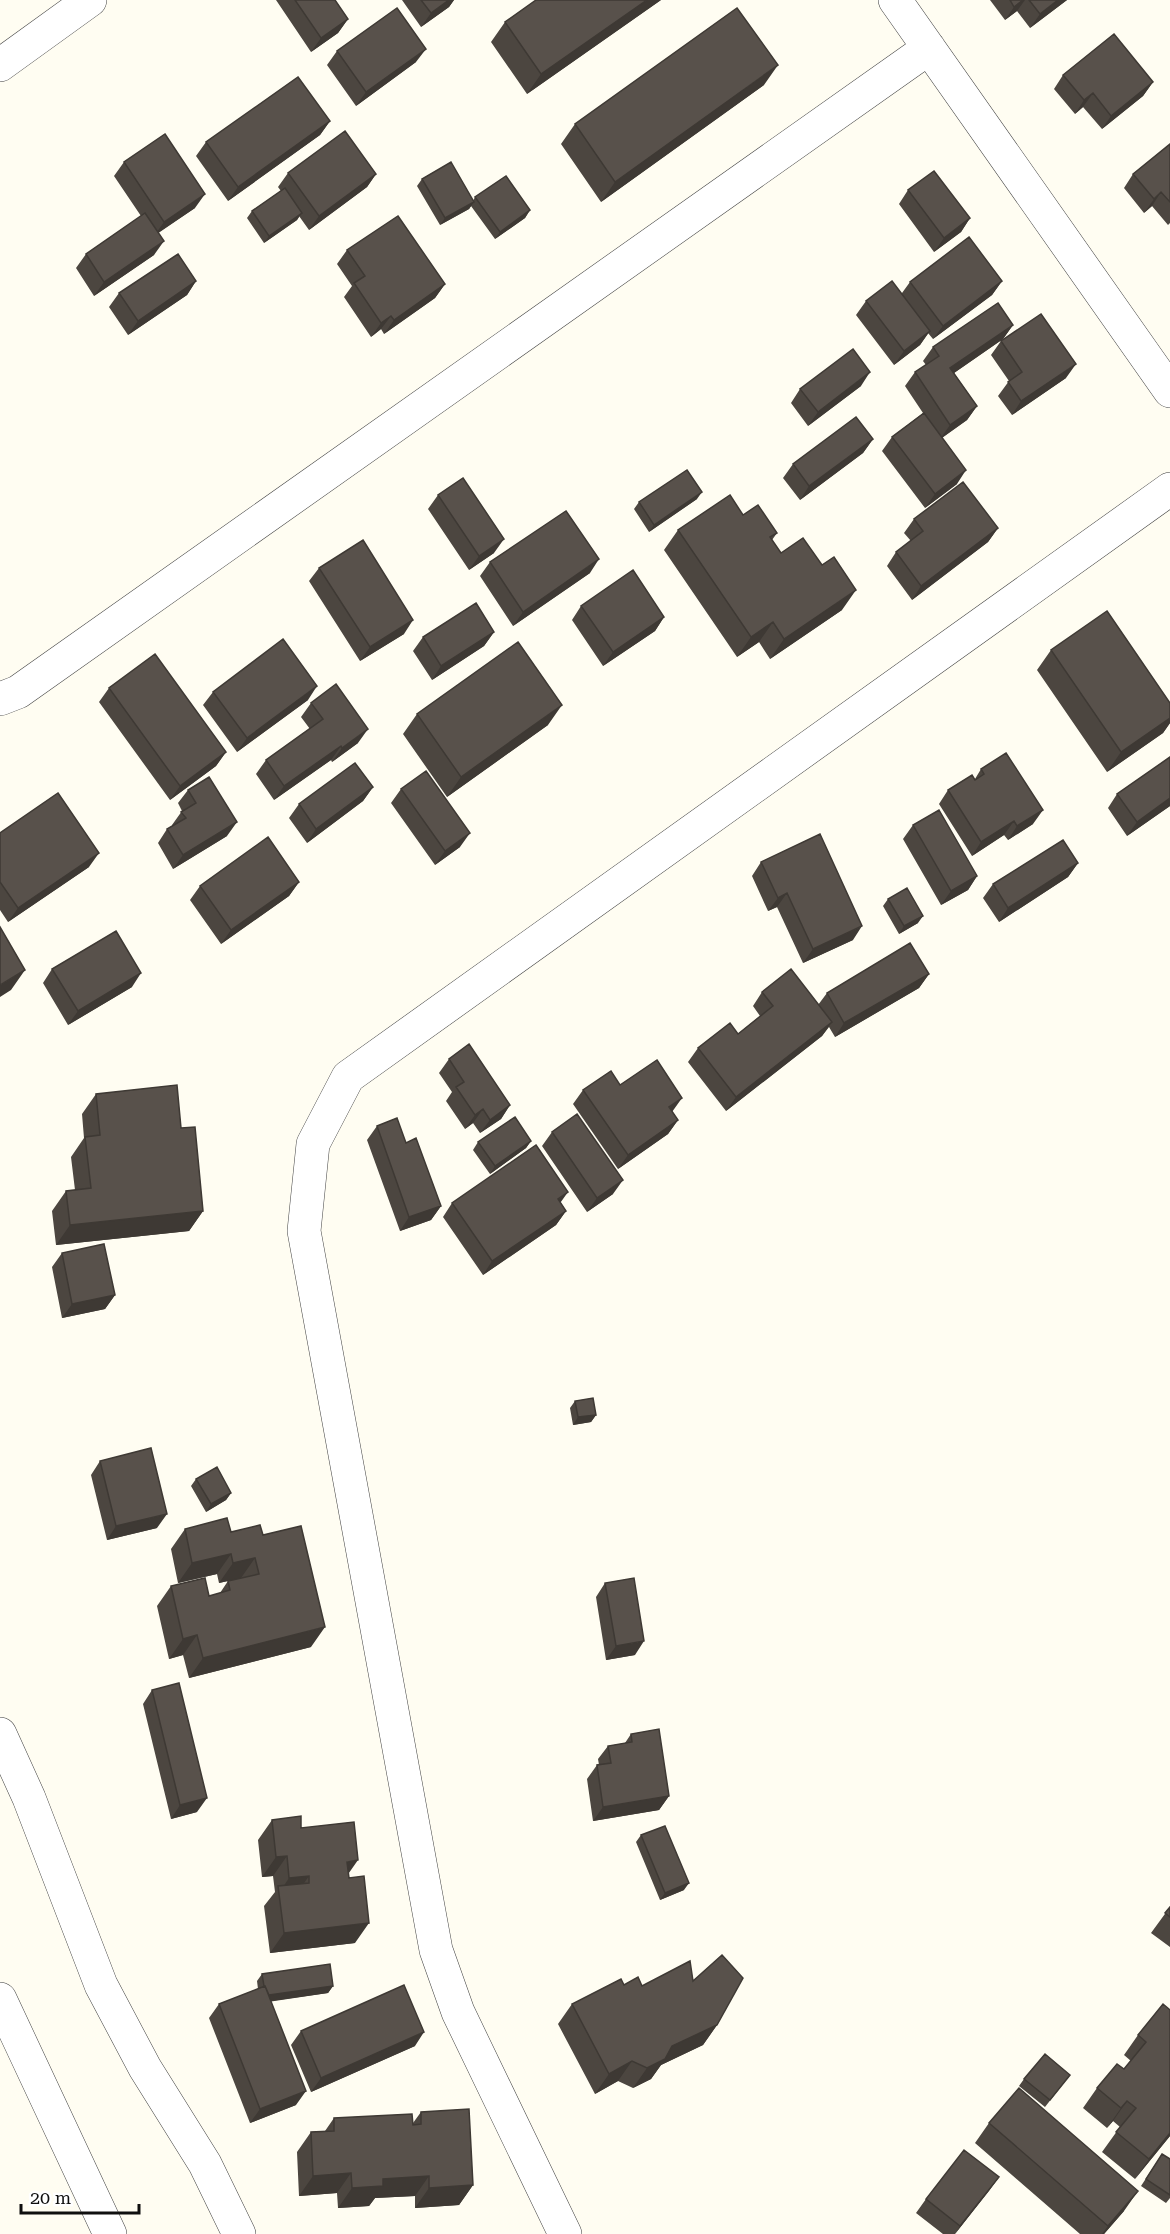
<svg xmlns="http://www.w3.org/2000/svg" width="1170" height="2234" viewBox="0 0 1170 2234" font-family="'Roboto Serif',serif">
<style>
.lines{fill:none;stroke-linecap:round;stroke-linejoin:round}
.minor-casing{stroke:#424242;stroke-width:34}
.minor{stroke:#fff;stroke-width:33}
.wall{fill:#4c4640}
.shaded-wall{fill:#3e3934}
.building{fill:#58514b;stroke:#3e3934;stroke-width:1.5}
</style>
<rect width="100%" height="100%" fill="#fffdf2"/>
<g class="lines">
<g class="minor-casing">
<path id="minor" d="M895,0l275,391
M0,65l90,-65
M0,699l18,-7 911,-644
M0,1734l29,64 72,187 44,83 60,96 34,70
M0,1999l110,235
M565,2234l-107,-222 -22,-62 -132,-719 9,-87 35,-67 822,-588"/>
</g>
<use href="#minor" class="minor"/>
</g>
<path class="wall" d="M276,0h59l13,19 -10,14 -27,19z
M402,0h52l-5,7 -28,20z
M661,0l-134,94 -36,-52 14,-20z
M990,0h77l-37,28 -13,-17 -12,9z
M337,51l79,11 -60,44 -29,-41z
M1063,75l90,7 -10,14 -41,33 -19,-22 -8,7 -21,-25z
M764,85l-163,117 -40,-58 14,-20z
M330,121l-10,14 -92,66 -32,-45 10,-14z
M1170,144v79l-2,2 -16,-19 -8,7 -20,-25 9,-14z
M124,162l71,46 -36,24 -5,23 -60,41 -18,-28 10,-14 55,-38 -27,-40z
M288,173l88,1 -9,13 -58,43 -10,-14 -2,4 -33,23 -17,-25 5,-7 29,-20 -3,-4z
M422,179l51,22 2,-4 55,13 -5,8 -30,21 -24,-33 -2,3 -29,16 -23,-39z
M908,190l62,28 -9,14 -27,20 -35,-48z
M347,250l98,34 -10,14 -51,36 -3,-5 -10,8 -27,-40 8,-11 -15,-22z
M196,281l-9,14 -59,40 -19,-28 10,-14z
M1002,281l-10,14 -59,44 -5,-6 -8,12 -26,20 -38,-50 10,-14 36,-8 8,-11z
M1013,325l-10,14 -49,34 23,33 -10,14 -25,18 15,46 -32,24 -43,-57 10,-14 31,-24 -18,-27 10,-14 11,-7 -3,-4 10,-14z
M1001,341l65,37 -54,37 -14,-19 11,-15 -18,-26z
M861,386l-53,40 -17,-23 9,-14z
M873,439l-10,14 -63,47 -17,-22 10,-14z
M438,495l56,58 -25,17 -41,-61z
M697,499l-48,33 -15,-23 5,-7z
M743,515l34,18 -5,7 9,13 61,57 -72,49 -11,-17 -22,15 -73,-107 14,-20z
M914,519l84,9 -10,14 -76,58 -25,-34 9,-14 15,-11 -7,-8z
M490,562l100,11 -77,53 -33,-50z
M319,568l85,66 -44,27 -51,-80z
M581,606l83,11 -9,14 -52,35 -31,-46z
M494,632l-10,14 -52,34 -19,-29 10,-14z
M1051,650l119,53v20l-7,10 -56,39 -70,-102z
M109,688l117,64 -10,14 -46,34 -71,-98z
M213,692l95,8 -71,52 -34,-47z
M311,703l47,40 -26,19 -1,-2 -57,40 -18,-26 10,-14 44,-31 -9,-12z
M417,714l131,11 -101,72 -44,-63z
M1170,757v49l-43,30 -19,-28 9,-14z
M981,769l52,55 -25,16 -4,-5 -32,21 -33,-52 9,-14 27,-11z
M373,787l-10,14 -56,42 -18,-25 10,-14z
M401,789l59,58 -25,18 -44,-62z
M188,790l39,46 -54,33 -15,-26 9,-14 5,-3v-1l10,-14 -4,-8z
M913,825l64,51 -9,14 -27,15 -38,-66z
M0,833l89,34 -81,55 -8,-12z
M761,862l92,78 -50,23 -26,-56 -9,4 -16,-35z
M1078,863l-10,14 -69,45 -16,-24 10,-14z
M299,882l-10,14 -68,48 -31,-44 10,-14z
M888,899l30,24 -19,11 -16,-28z
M52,969l80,18 -64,38 -25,-42z
M929,974l-10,14 -84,49 -6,-10 -7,9 -96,75 -38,-49 10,-14 40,-14 22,-18 -7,-10 9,-14 56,13 9,-12z
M449,1059l61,46 -9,14 -21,14 -7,-10 -8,6 -19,-28 6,-9 -13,-19z
M620,1085l52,27 6,8 -10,14 -50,35 -45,-65 10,-14z
M96,1094l85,34 22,83 -14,20 -133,14 -4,-34 14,-20 9,-1 -4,-33 13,-19 -2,-24z
M377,1126l29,17 35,63 -10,14 -31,11 -33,-91z
M552,1132l61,62 -26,18 -45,-66z
M531,1141l-5,7 -36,26 -17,-24 5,-8z
M452,1203h109l5,8 -10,14 -73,50 -40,-58z
M62,1253l53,42 -10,14 -43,9 -10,-51z
M575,1401l21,14 -5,7 -18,3 -3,-17z
M100,1461l57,67 -50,12 -16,-65z
M196,1479l35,14 -5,7 -20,12 -15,-26z
M185,1529l78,6 48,112 -122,31 -6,-23 -14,4 -12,-53 14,-20 38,10 11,-3 8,-12 13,-3 -22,5 -2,-9 -39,9 -7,-34z
M605,1583l30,72 -29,5 -10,-63z
M152,1690l45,122 -26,7 -28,-115z
M631,1734l38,62 -10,14 -66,11 -6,-42 10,-14h2l-1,-6 10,-13 17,-3z
M272,1820l29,8 47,45 7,70 -85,10 -6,-47 11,-14 -2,-16 -11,1 -4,-37z
M641,1835l43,55 -24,10 -24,-58z
M1170,1907v40l-19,-14z
M262,1974l71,12 -5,7 -57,8 25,104 -46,18 -41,-105 10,-14 39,-15 -1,-8z
M693,1981l24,44 -14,20 -42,20 -10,14 -18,9 -15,-7 -23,13 -37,-70 14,-20 52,-19 18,1z
M1170,2010v126l-35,43 -33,-27 18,-25 -7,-6 -6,7 -24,-20 14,-20 27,-19 7,-8 -7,-6 14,-20z
M301,2031l114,15 -104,46 -20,-47z
M1070,2075l-25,32 -26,-21 5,-7z
M421,2112l52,73 -14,20 -44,3v-12l-40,2 -6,8 -31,2 -1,-15 -38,3 -2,-44 14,-20 14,-1 9,-13 79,5z
M989,2123l135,88 -20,23h-24l-105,-91z
M1162,2154l8,5v39l-4,5 -25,-17z
M999,2177l-44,57h-12l-27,-21 10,-14z"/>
<path class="shaded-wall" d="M449,0h5l-5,7 -28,20 10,-14z
M647,0h14l-134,94 14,-20z
M1023,0h2l-8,11 -12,9 9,-13z
M1058,0h9l-37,28 10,-14z
M348,19l-10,14 -27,19 10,-14z
M426,49l-10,13 -60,44 10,-14z
M778,65l-14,20 -163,117 14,-20z
M1153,82l-10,14 -41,33 9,-13z
M1093,93l-10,14 -8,7 9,-14z
M330,121l-10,14 -92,66 10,-14z
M376,174l-9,13 -58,43 10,-14z
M1161,192l-9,14 -8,7 10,-14z
M205,194l-10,14 -41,28 10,-14z
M474,202l-5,7 -29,16 5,-7z
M530,210l-5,8 -30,21 5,-7z
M302,213l-5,7 -33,23 5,-7z
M970,218l-9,14 -27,20 10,-14z
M164,241l-10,14 -60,41 10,-14z
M196,281l-9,14 -59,40 10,-14z
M1002,281l-10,14 -59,44 10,-13z
M445,284l-10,14 -51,36 10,-14z
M391,316l-10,13 -10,8 10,-14z
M1013,325l-10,14 -62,43 9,-14z
M930,331l-10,14 -26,20 10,-14z
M1076,364l-10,14 -54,37 9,-14z
M870,372l-9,14 -53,40 10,-14z
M977,406l-10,14 -27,19 10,-14z
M873,439l-10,14 -63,47 9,-14z
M966,470l-9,14 -32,24 10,-14z
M702,492l-5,7 -48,33 5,-7z
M998,528l-10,14 -76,58 9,-14z
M504,539l-10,14 -25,17 10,-14z
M599,559l-9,14 -77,53 10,-14z
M856,590l-14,20 -72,49 14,-20z
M664,617l-9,14 -52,35 10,-14z
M413,620l-9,14 -44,27 10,-14z
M773,622l-14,20 -22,15 14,-20z
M494,632l-10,14 -52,34 9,-14z
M317,686l-9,14 -71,52 10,-14z
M562,705l-14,20 -101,72 14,-20z
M1170,718v5l-7,10 -56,39 14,-20z
M368,729l-10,14 -26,19 10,-14z
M341,746l-10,14 -57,40 10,-14z
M226,752l-10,14 -46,34 10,-14z
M373,787l-10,14 -56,42 9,-14z
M1170,798v8l-43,30 10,-14z
M1043,810l-10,14 -25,16 9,-14z
M1014,821l-10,14 -32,21 9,-14z
M237,822l-10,14 -54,33 10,-14z
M470,833l-10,14 -25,18 10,-14z
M99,853l-10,14 -81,55 10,-14z
M1078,863l-10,14 -69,45 9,-14z
M977,876l-9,14 -27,15 10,-14z
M299,882l-10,14 -68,48 10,-14z
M787,893l-10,14 -9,4 10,-13z
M923,916l-5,7 -19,11 5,-8z
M862,926l-9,14 -50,23 10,-14z
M25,970l-14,20 -11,7v-12z
M141,973l-9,14 -64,38 10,-14z
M929,974l-10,14 -84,49 9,-14z
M832,1022l-10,14 -96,75 10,-14z
M682,1098l-10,14 -3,-5z
M510,1105l-9,14 -21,14 10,-13z
M483,1109l-10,14 -8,6 10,-14z
M678,1120l-10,14 -50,35 10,-14z
M531,1141l-5,7 -36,26 5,-8z
M623,1180l-10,14 -26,18 10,-14z
M568,1192l-10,14v-7z
M441,1206l-10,14 -31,11 9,-14z
M203,1211l-14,20 -133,14 14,-20z
M566,1211l-10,14 -73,50 9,-14z
M115,1295l-10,14 -43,9 10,-14z
M596,1415l-5,7 -18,3 5,-8z
M231,1493l-5,7 -20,12 5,-8z
M167,1514l-10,14 -50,12 9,-14z
M231,1554l-14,20 -39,9 14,-20z
M255,1558l-14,20 -22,5 14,-20z
M325,1627l-14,20 -122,31 14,-20z
M197,1635l-14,20 -14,4 14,-20z
M644,1641l-9,14 -29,5 10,-14z
M669,1796l-10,14 -66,11 10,-14z
M207,1798l-10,14 -26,7 9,-14z
M287,1856l-14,20 -11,1 14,-20z
M358,1860l-14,20 3,-18z
M309,1876l-14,20 -16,-3 10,-15z
M689,1883l-5,7 -24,10 5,-7z
M369,1923l-14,20 -85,10 14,-20z
M333,1986l-5,7 -67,10 5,-8z
M717,2025l-14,20 -42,20 -10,14 -18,9 14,-20 25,-22z
M424,2032l-9,14 -104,46 10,-14z
M632,2061l-14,20 -23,13 14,-20z
M306,2091l-10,14 -46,18 10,-14z
M1127,2101l-14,20 -6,7 14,-20z
M1170,2133v3l-35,43 14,-20z
M351,2173l-14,20 -38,3 14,-20z
M429,2176l-14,20 -40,2 -6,8 -31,2 14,-20 31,-9z
M999,2177l-10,14 -34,43 5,-8z
M473,2185l-14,20 -44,3 14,-20z
M1138,2191l-14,20 -20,23h-2l6,-8z"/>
<path class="building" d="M295,0h40l13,19 -27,19z
M421,0h28l-18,13z
M536,0h111l-106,74 -36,-52z
M1010,0h13l-9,7z
M1029,0h29l-18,14z
M397,8l29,41 -60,43 -29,-41z
M737,8l41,57 -163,117 -40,-58z
M1114,34l39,48 -42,34 -18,-23 -9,7 -21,-25z
M298,77l32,44 -92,66 -32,-45z
M345,131l31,43 -57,42 -31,-43z
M165,134l40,60 -41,28 -40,-60z
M1170,144v58l-9,-10 -7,7 -21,-25z
M451,162l23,40 -29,16 -23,-39z
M934,171l36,47 -26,20 -36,-48z
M506,176l24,34 -30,22 -25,-35z
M285,188l17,25 -33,23 -17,-25z
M145,213l19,28 -60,41 -18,-28z
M398,216l47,68 -51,36 -3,-4 -10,7 -27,-40 11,-7 -18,-26z
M969,237l33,44 -59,45 -33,-44z
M178,254l18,27 -58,40 -19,-28z
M892,281l38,50 -26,20 -38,-50z
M998,303l15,22 -63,43 27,38 -27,19 -35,-53 24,-16 -6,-9z
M1041,314l35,50 -55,37 -13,-19 14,-10 -21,-31z
M853,349l17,23 -52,40 -18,-23z
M924,413l42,57 -31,24 -43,-57z
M856,417l17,22 -64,47 -16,-22z
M687,470l15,22 -48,33 -15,-23z
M463,478l41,61 -25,17 -41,-61z
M963,482l35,46 -77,58 -25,-34 27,-21 -9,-12z
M730,495l13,20 15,-10 19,28 -7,4 11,16 22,-15 19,27 12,-8 22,33 -72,49 -11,-17 -22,15 -73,-107z
M566,511l33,48 -76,53 -33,-50z
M363,540l50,80 -43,27 -51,-79z
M633,570l31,47 -51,35 -32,-46z
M476,603l18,29 -53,34 -18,-29z
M1107,611l63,92v15l-49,34 -70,-102z
M283,639l34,47 -70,52 -34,-46z
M518,642l44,63 -101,72 -44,-63z
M155,654l71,98 -46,34 -71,-98z
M336,684l32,45 -26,19 -1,-2 -57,40 -18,-26 57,-41 -12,-16z
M1006,753l37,57 -26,16 -3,-5 -33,21 -33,-52 24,-15 3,5 9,-6 -3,-5z
M1170,757v41l-33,24 -20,-28z
M355,763l18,24 -57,42 -17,-25z
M426,771l44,62 -25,18 -44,-62z
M209,777l28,45 -54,33 -16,-26 19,-11 -5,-6 15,-9 -8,-13z
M58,793l41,60 -81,55 -18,-26v-49z
M939,810l38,66 -26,15 -38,-66z
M820,834l42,92 -49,23 -26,-56 -9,5 -17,-36z
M268,837l31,45 -68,48 -31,-44z
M1063,840l15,23 -70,45 -15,-24z
M907,888l16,28 -19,10 -16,-27z
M0,927l25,43 -25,15z
M116,931l25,42 -63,38 -26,-42z
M910,943l19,31 -85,49 -17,-30z
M791,969l41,53 -96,75 -38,-49 32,-25 8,11 35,-28 -11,-14z
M469,1044l41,61 -20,15 -7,-11 -8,6 -19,-28 8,-5 -15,-23z
M657,1060l25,38 -13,9 9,13 -50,35 -45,-65 28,-19 9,14z
M177,1085l4,43 14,-1 8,84 -133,14 -4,-34 25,-3 -6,-51 15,-2 -4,-41z
M577,1114l46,66 -26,18 -45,-66z
M515,1117l16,24 -36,25 -17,-24z
M397,1118l9,25 10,-5 25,68 -32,11 -32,-91z
M536,1145l32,47 -10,7 8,12 -74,50 -40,-58z
M104,1244l11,51 -43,9 -10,-51z
M593,1398l3,17 -18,2 -3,-16z
M151,1448l16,66 -51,12 -16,-65z
M217,1467l14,26 -20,11 -15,-25z
M227,1518l4,14 29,-7 3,10 38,-9 24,101 -122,31 -6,-23 -14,4 -12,-53 34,-8 4,18 21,-6 -2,-9 31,-7 -4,-16 -22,5 -2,-9 -39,9 -7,-34z
M634,1578l10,63 -28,5 -11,-63z
M179,1683l28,115 -27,7 -28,-115z
M659,1729l10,67 -66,11 -6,-42 14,-2 -3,-17 24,-4 -1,-8z
M301,1816v12l53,-6 4,38 -11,2 2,16 15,-2 5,47 -85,10 -6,-47 31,-3v-7l-20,2 -2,-22 -11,1 -4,-37z
M665,1826l24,57 -24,10 -24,-58z
M1170,1907v10l-5,-4z
M722,1955l21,23 -26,47 -45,21 -7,13 -18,9 -15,-7 -23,13 -37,-70 49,-25 3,6 14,-8 4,9 48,-25 3,20z
M330,1964l3,22 -64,9 -4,-9h-1l-2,-12z
M404,1985l20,47 -103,46 -20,-47z
M265,1986l41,105 -46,18 -41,-105z
M1163,2004l7,6v123l-21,26 -33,-27 20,-24 -9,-7 -6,7 -24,-20 20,-24 7,5 22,-27 -8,-7z
M1045,2054l25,21 -20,25 -26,-21z
M1019,2088l119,103 -30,35 -119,-103z
M469,2109l4,76 -44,3v-12l-46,3v7l-31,2 -1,-15 -38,3 -2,-44 23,-1v-13l78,-4 1,11 8,-1v-12z
M964,2150l35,27 -39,49 -34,-27z
M1162,2154l8,5v36l-24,-16z"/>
<path d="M21 2204v9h118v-9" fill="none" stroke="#0f0f0f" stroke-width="3"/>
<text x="30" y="2204" font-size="18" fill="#0f0f0f" stroke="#ffffff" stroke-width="4.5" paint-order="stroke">20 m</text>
</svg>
